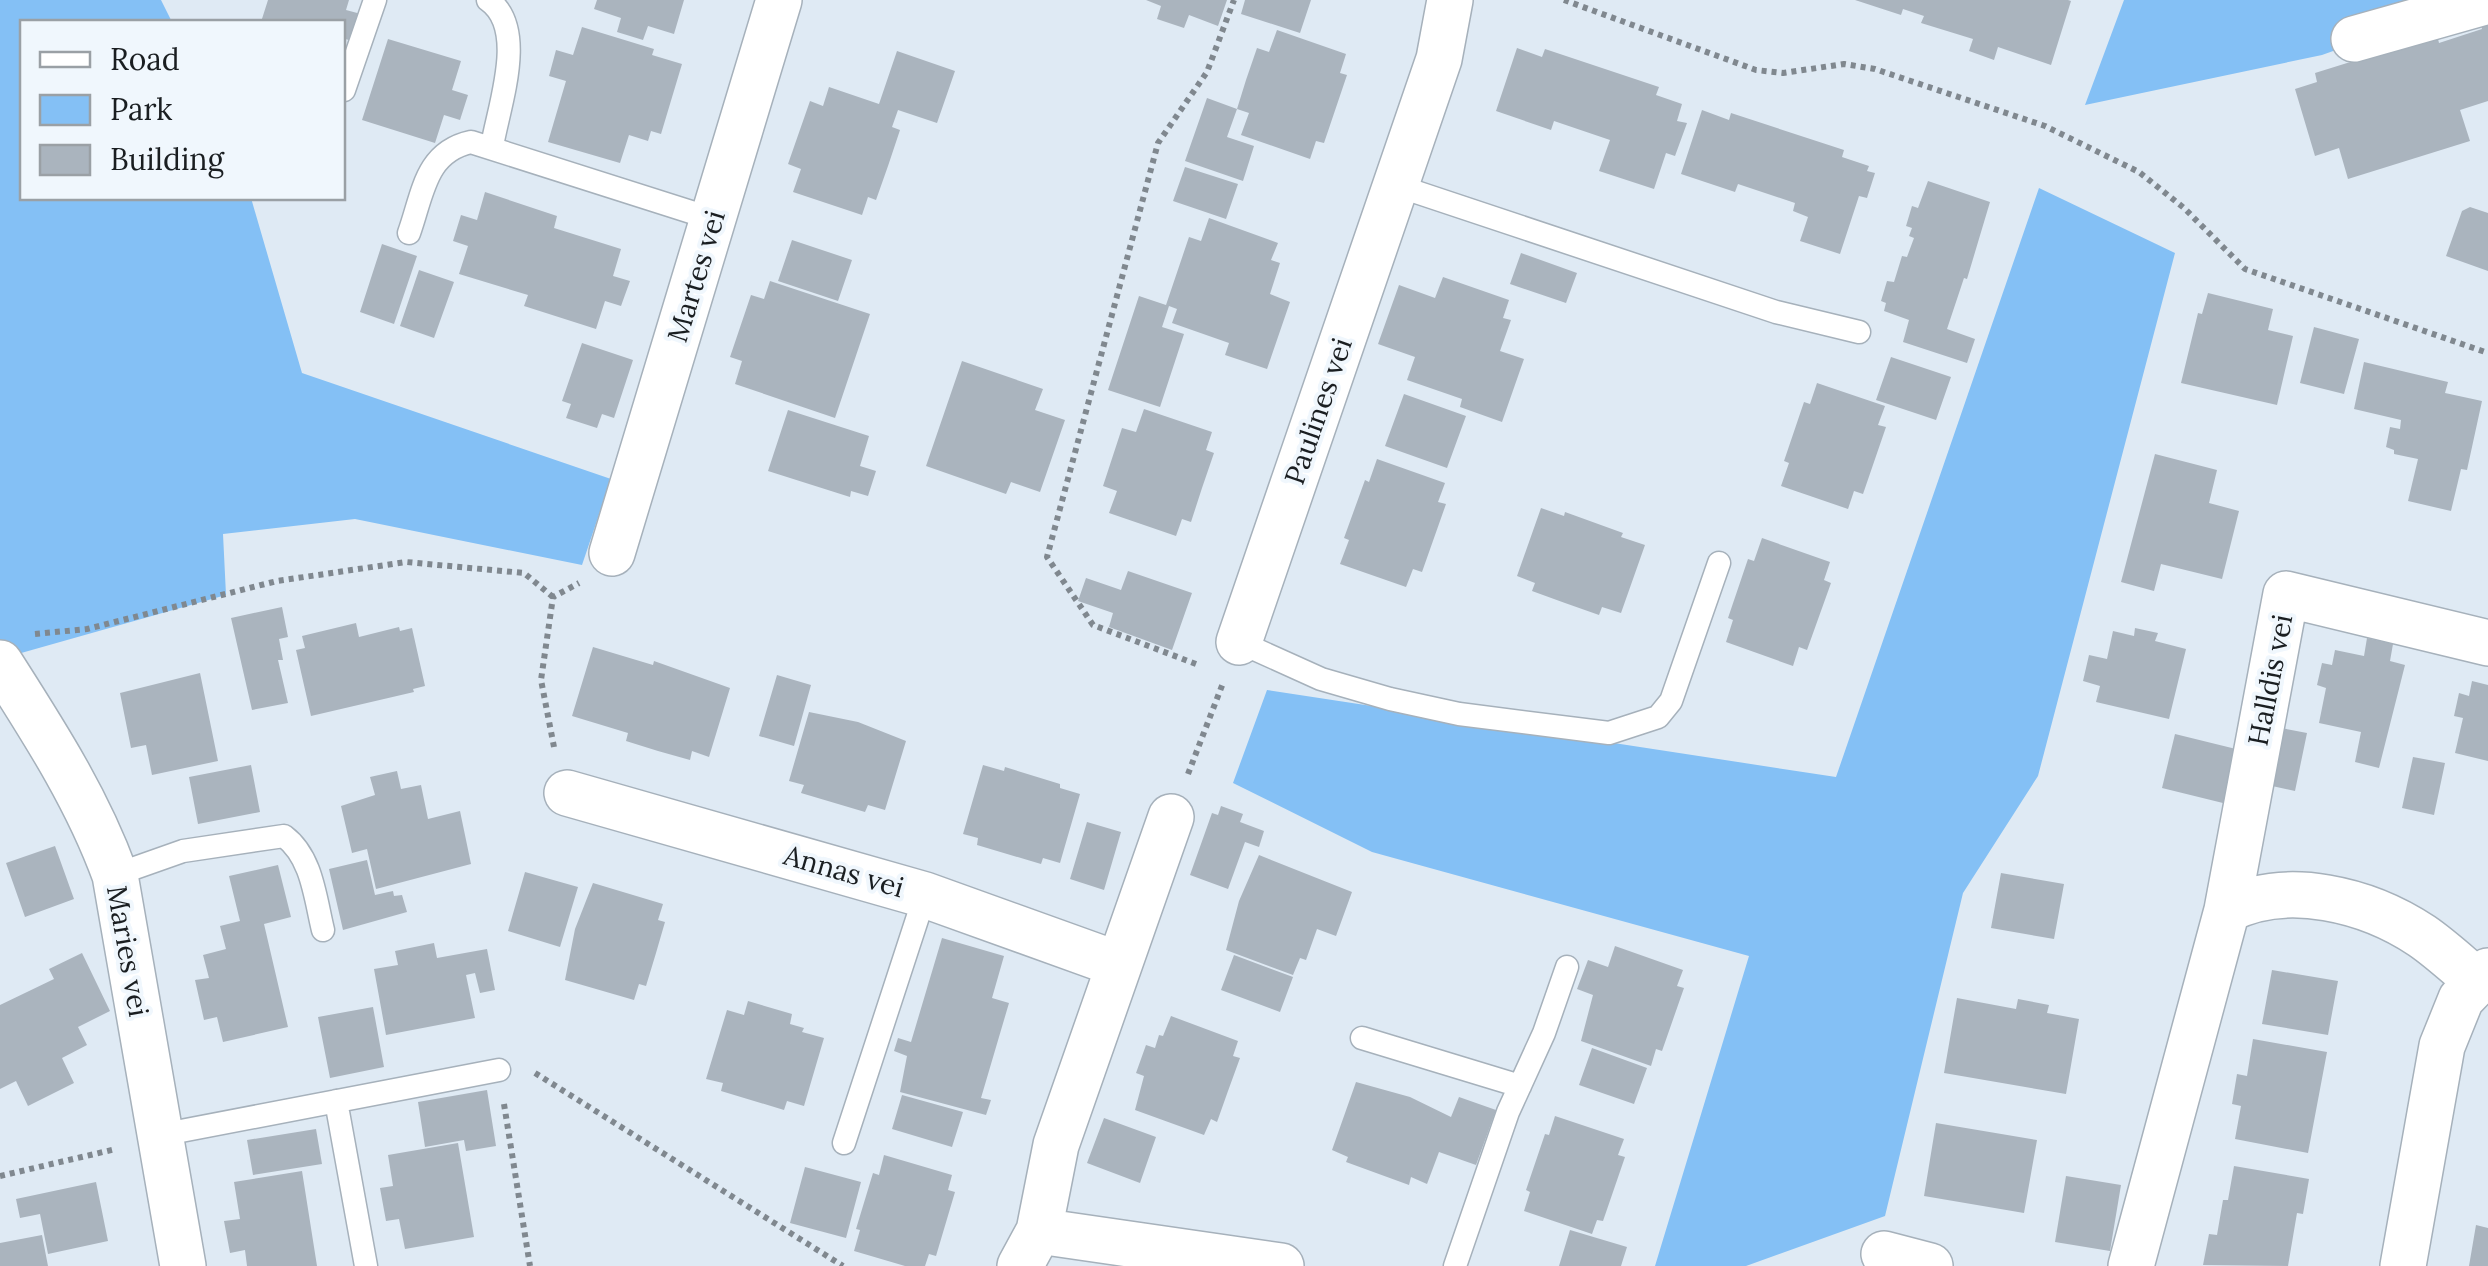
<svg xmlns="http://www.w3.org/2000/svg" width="2488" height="1266" viewBox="0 0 2488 1266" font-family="Lora,serif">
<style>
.green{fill:#84c0f5}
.building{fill:#aab4be}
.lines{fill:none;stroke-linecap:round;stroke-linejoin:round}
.service-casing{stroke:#a6b1bb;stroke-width:25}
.minor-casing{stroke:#a6b1bb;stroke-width:48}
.path{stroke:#80888f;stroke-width:6;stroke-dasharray:5 5;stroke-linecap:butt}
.service{stroke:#fff;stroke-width:22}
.minor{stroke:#fff;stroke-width:45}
.labels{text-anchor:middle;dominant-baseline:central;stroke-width:8;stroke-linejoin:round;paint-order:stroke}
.street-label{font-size:28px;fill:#1a1e21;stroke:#f0f7fd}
</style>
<rect width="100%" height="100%" fill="#dfeaf4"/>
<path class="green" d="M0,0h161l11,22h-150v176h229l51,175 309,106 -29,86 -227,-46 -132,15 3,61 -226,64z
M2124,0h351l-153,55 -237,50z
M2039,188l136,65 -137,523 -75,117 -78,323 -139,50h-91l94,-310 -377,-104 -139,-69 34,-93 569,87z"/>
<path class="building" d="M268,0h81l-3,10 15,4 -9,27 -10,-3v-16h-81z
M597,0h87l-10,34 -26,-8 -5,14 -26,-8 4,-14 -27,-9z
M1146,0h81l-9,26 -29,-11 -5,13 -27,-9 4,-13z
M1245,0h66l-11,33 -59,-19z
M1855,0h213l3,1 -20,64 -53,-18 -4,13 -25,-9 4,-12 -52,-16 3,-7 -21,-7 -2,6z
M2488,19v82l-28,9 10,31 -122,38 -9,-31 -24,8 -20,-67 22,-7 -2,-9 122,-38 2,8 43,-14 -2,-8z
M582,27l72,22 -2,6 30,9 -21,70 -10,-3 -3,10 -19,-6 -9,28 -72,-21 18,-61 -17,-5 7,-26 17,5z
M1277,30l69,24 -6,19 7,2 -23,68 -8,-2 -6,18 -69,-24 8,-22 -12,-4 9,-29 11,-32 12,4z
M388,39l73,22 -9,29 16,5 -8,25 -16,-5 -9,28 -73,-23z
M1517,48l25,9 3,-8 114,38 -3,8 26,9 -5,17 10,2 -12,33 -9,-3 -12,36 -55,-18 11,-31 -56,-19 -3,9 -55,-19z
M897,51l58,20 -18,52 -39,-13 -6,17 8,3 -12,36 -12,34 -8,-3 -6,18 -69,-23 8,-23 -13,-5 22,-63 13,5 6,-19 50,17z
M1207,98l30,11 -10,28 27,9 -11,35 -58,-20z
M1702,110l27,10 2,-7 113,37 -2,7 27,9 -2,5 8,2 -8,25 -8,-2 -19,58 -40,-13 8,-24 -15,-6 2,-8 -57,-19 -3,8 -54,-18z
M1185,167l53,17 -12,35 -53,-18z
M1928,181l62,21 -23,77 -3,-1 -17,51 28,10 -8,24 -64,-21 6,-22 -25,-9 2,-8 -5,-2 6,-20 7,1 8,-26 5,1 7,-19 -5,-2 3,-8 -6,-2 6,-20 6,2z
M485,192l72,24 -3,12 67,21 -8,27 17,5 -9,25 -16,-5 -9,28 -72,-23 4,-11 -69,-21 9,-28 -15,-5 8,-26 16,5z
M2470,207l18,6v58l-42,-15 16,-45z
M1209,218l69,25 -7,17 9,3 -10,31 20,8 -23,67 -42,-14 4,-12 -57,-20 5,-14 -8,-3 -7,21 22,7 -24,73 -52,-17 31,-94 27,9 23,-68 12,4z
M792,240l60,20 -14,41 -60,-20z
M382,244l35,12 -23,68 -34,-12z
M1521,253l56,20 -11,30 -56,-19z
M419,270l35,12 -20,56 -34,-12z
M1443,277l66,23 -6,18 8,2 -11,31 24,8 -22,63 -42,-15 2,-8 -55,-19 8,-23 -37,-13 21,-59 36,13z
M770,281l100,33 -35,104 -100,-34 7,-23 -12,-4 21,-62 13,4z
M2208,293l65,16 -5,21 25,6 -16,69 -96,-22 17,-70 4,1z
M2314,327l45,12 -15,55 -44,-11z
M582,343l51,17 -19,58 -12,-4 -5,14 -31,-10 5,-14 -9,-3z
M1891,357l60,20 -15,43 -60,-20z
M962,361l81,28 -8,21 30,10 -25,72 -29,-10 -5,12 -80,-28z
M2364,362l84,20 -3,11 37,8 -15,69 -6,-1 -10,42 -43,-10 10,-42 -24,-5v-4l-8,-3 4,-20 10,2 1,-9 -47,-11z
M1817,383l68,23 -7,19 8,2 -23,67 -9,-3 -6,18 -67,-23 8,-23 -5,-2 20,-59 6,2z
M1404,394l62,22 -19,52 -62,-22z
M1144,409l68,23 -6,18 8,3 -12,35 -11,34 -9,-3 -6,17 -67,-23 8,-22 -14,-5 19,-58 14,4z
M788,410l81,26 -9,30 16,5 -8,25 -17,-5 -1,6 -82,-26z
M2155,454l62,16 -8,33 30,8 -17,68 -61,-15 -7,27 -33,-9z
M1377,459l68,24 -7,19 8,2 -24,68 -9,-3 -7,18 -66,-23 9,-24 -5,-2 21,-58 4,2z
M1541,508l23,8 1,-4 58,21 -2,4 24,8 -24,68 -19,-6 -3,8 -34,-12 -33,-12 3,-8 -18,-7z
M1762,538l68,24 -6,18 7,3 -24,67 -8,-3 -6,19 -67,-24 7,-22 -5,-2 20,-59 6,2z
M1128,571l64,22 -20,57 -63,-23 4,-14 -35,-12 8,-23 35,12z
M282,607l6,30 -9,2 4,21h-5l10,43 -36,7 -21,-92z
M356,623l3,14 40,-10 1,4 12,-3 13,58 -12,3 1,3 -103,24 -15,-66 9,-2 -3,-12z
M2135,628l23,5 -3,8 31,8 -17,70 -73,-17 4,-16 -17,-5 6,-26 18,4 6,-28 21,5z
M2367,638l26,6 -3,17 15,4 -26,103 -24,-6 6,-30 -42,-9 7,-35 -9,-3 5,-22 10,2 3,-15 29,6z
M593,647l60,18 1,-4 76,27 -21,69 -17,-6 -2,9 -32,-9 -32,-10 2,-8 -56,-17z
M200,673l18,88 -66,14 -6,-30 -15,3 -11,-55z
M777,675l34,10 -17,61 -35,-10z
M2472,681l16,4v76l-33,-8 8,-35 -9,-2 5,-23 10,3z
M809,712l49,10 48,19 -21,69 -17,-5 -3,7 -64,-19 3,-8 -15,-4z
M2276,727l31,6 -12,58 -32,-7z
M2175,734l65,16 -13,54 -65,-16z
M2413,757l32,6 -11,52 -32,-7z
M251,765l9,47 -62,12 -9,-47z
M983,765l21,6 1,-4 55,17v4l20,6 -20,69 -17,-5 -2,6 -64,-19 1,-7 -15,-4z
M397,771l4,18 20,-4 7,34 32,-8 11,53 -95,25 -9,-40 -15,4 -11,-47 34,-11 -5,-18z
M1221,806l22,8 -3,8 24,9 -5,16 -14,-5 -17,47 -38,-14 22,-62 6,2z
M1087,822l34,10 -17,58 -34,-11z
M55,846l19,53 -49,18 -19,-54z
M1259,855l93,37 -16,44 -19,-7 -11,31 -6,-2 -7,17 -67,-25 13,-49z
M367,860l8,35 18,-4 1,5 8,-1 5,17 -64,18 -14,-61z
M278,865l13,52 -27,7 24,103 -65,15 -6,-25 -13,3 -9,-40 14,-2 -6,-23 23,-6 -6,-23 20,-5 -11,-45z
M525,872l53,15 -18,60 -52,-16z
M2001,873l63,11 -10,55 -63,-11z
M593,883l70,21 -5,16 7,2 -9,31 -10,33 -7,-2 -5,16 -69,-20 10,-51z
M942,938l62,18 -12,42 17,5 -28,95 10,2 -5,15 -86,-23 7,-36 -13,-5 4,-13 13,4z
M434,943l3,15 50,-9 8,41 -15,3 -5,-20 -9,2 9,43 -89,17 -12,-66 24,-4 -3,-14z
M1615,946l68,24 -6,16 7,2 -22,63 -6,-2 -5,17 -70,-25 12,-46 -16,-6 11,-29 20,7z
M82,953l28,58 -32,16 9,18 -25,13 12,25 -46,23 -12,-25 -16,8v-84l54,-26 -5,-10z
M1234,955l59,22 -13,35 -59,-22z
M2272,970l66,11 -10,54 -66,-11z
M1957,998l59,11 2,-10 31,6 -2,8 32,6 -13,75 -122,-21z
M748,1001l44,13 -2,10 14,4 -2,4 22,6 -20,68 -17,-5 -3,9 -63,-19 2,-8 -17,-4 21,-69 17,5z
M373,1007l11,60 -54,11 -12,-61z
M1171,1016l67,25 -5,15 7,2 -12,33 -11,31 -6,-3 -7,16 -69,-25 9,-34 -8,-3 10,-28 9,3 4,-13 4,1z
M2253,1039l74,13 -19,101 -73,-14 6,-33 -9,-2 5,-30 10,2z
M1592,1048l55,20 -13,36 -55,-19z
M1356,1082l54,15 41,20 8,-20 37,13 -20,55 -37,-13 -12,32 -16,-7 -2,8 -63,-23 2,-5 -16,-7z
M487,1090l9,56 -30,5 -2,-11 -39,7 -7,-45z
M902,1095l61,17 -11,35 -60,-18z
M1555,1116l69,23 -6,16 7,2 -22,64 -6,-1 -5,14 -68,-23 6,-19 -4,-2 19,-56 4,1z
M1104,1118l52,19 -16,46 -53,-20z
M1936,1123l101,17 -13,73 -100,-17z
M316,1129l6,35 -69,11 -6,-35z
M458,1143l16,94 -69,12 -6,-30 -13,2 -6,-33 13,-2 -5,-31z
M884,1155l68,20 -4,15 7,2 -19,64 -7,-2 -4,12h-20l-51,-15 6,-21 -4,-1 17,-56 6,2z
M2234,1166l75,13 -6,35 -6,-1 -9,53 -85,-1 6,-31 8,1 6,-35h5z
M805,1167l56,15 -15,56 -56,-15z
M302,1171l15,95h-70l-2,-16 -15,3 -6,-32 16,-2 -6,-37z
M2066,1176l55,9 -11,66 -55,-9z
M96,1182l12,59 -60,13 -8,-40 -20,4 -4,-19z
M2476,1225l12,3v38h-19z
M1570,1230l57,17 -6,19h-62z
M42,1235l6,31h-48v-23z"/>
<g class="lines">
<g class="service-casing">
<path id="service" d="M488,0c40,28 11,105 4,146
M344,90l31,-90
M1395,185l381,127 83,20
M409,233c14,-39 16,-81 62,-91l242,77
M1239,642l82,37 69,20 69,15 150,19 49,-16 13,-16 48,-138
M115,875l68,-24 101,-15c28,21 31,61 39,94
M1362,1038l158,48
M336,1101l30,165
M160,1135l339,-65
M844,1143l81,-248
M1455,1266l53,-154 36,-79 23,-66"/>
</g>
<g class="minor-casing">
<path id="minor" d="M2354,39l134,-38
M612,553l167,-553
M1239,642l200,-583 11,-59
M0,663c44,69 87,135 115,212l68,391
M567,793l358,102 192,69
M2227,910c60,-31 141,-10 195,26 19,13 37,30 55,45
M1039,1231l242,35
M1884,1254l46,12
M1020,1266l19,-35 17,-86 115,-328
M2131,1266l96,-356 59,-316 202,49
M2403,1266l39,-220 19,-47 27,-28"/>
</g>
<path class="path" d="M1564,0l192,70 27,3 61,-9 31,5 170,57 94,46 45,36 61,61 243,84
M35,634l52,-5 190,-48 129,-19 118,11 29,24
M1196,664l-103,-39 -46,-68 111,-414 49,-71 27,-72
M554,747l-13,-67 12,-83 26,-14
M1188,774l35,-91
M535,1073l308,193
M504,1104l26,162
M0,1176l116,-27"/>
<use href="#service" class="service"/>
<use href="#minor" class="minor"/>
</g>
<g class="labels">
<g class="street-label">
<text transform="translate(696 276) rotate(-73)">Martes vei</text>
<text transform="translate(1318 411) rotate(-71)">Paulines vei</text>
<text transform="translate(2270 680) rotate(-79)">Halldis vei</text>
<text transform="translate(844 871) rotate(16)">Annas vei</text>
<text transform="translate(128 951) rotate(80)">Maries vei</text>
</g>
</g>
<rect x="20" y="20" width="325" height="180" fill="#f0f7fd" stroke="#9aa0a5" stroke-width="2.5"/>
<rect x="40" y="52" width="50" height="15" fill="#ffffff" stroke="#9aa0a5" stroke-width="2.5"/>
<text x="110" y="70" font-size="30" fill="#1a1e21">Road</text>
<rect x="40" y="95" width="50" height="30" fill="#84c0f5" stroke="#9aa0a5" stroke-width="2.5"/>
<text x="110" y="120" font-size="30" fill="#1a1e21">Park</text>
<rect x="40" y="145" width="50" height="30" fill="#aab4be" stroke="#9aa0a5" stroke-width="2.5"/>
<text x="110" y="170" font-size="30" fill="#1a1e21">Building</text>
</svg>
